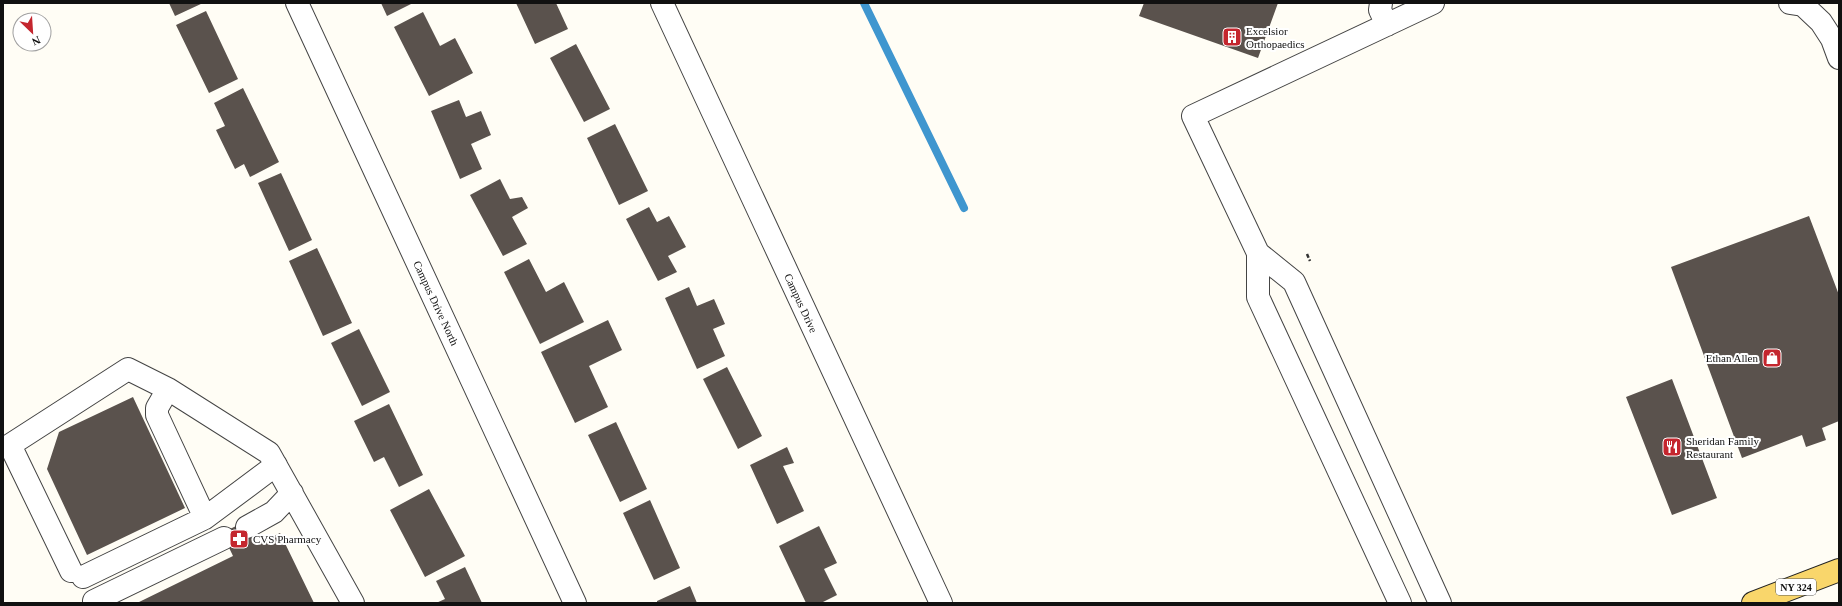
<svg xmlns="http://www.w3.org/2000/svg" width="1842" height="606" viewBox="0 0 1842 606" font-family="Georgia,serif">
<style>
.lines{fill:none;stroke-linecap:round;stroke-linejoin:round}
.stream{stroke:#3f96cf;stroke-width:8}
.building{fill:#5a524d}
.minor-casing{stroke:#444;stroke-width:24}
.major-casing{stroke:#222;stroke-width:24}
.path{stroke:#333;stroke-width:2.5;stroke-dasharray:4 2;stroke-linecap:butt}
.minor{stroke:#fff;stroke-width:22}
.major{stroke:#f9d66b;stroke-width:22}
.labels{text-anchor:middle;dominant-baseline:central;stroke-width:4;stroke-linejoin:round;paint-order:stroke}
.shield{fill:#fff;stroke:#585858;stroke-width:1}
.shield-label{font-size:10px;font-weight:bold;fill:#111}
.poi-label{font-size:11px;fill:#111;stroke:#fff;text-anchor:start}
.street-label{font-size:11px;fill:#111;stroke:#fff}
</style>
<rect width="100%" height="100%" fill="#fffdf5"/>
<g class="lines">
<path class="stream" d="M864,3l100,205"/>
</g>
<path class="building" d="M169,3h34l-28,13z
M381,3h32l-26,13z
M516,3h40l12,26 -33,15z
M1144,3h134l-20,55 -119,-42z
M206,11l32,68 -29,14 -33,-68z
M423,12l17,34 15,-8 18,35 -44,23 -35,-69z
M576,44l34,65 -26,13 -34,-64z
M243,88l36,74 -29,15 -6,-13 -9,5 -19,-39 9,-4 -11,-23z
M459,100l7,17 15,-6 10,24 -20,9 11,25 -22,10 -29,-68z
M615,124l33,67 -29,14 -32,-67z
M281,173l31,67 -23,11 -31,-68z
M500,179l10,20 12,-2 6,11 -16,9 15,27 -24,12 -33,-61z
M649,207l8,15 12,-6 17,31 -18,9 9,16 -19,9 -32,-62z
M1809,216l30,79v126l-17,7 4,12 -20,7 -4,-12 -60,23 -71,-191z
M317,248l35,75 -29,13 -34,-75z
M529,259l17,33 18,-10 20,40 -44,22 -36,-72z
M689,287l8,19 17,-7 11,25 -12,5 12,27 -28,13 -32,-71z
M608,320l14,30 -33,16 19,41 -33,16 -34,-71z
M359,329l31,63 -28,14 -31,-63z
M727,367l35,69 -24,13 -35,-70z
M1672,379l45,119 -45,17 -46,-118z
M133,397l52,111 -98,47 -40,-86 12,-37z
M389,404l34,71 -24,12 -15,-30 -10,5 -20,-41z
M616,422l31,67 -27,13 -32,-67z
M787,447l7,16 -11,3 21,45 -27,13 -27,-59z
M429,489l36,67 -40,21 -35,-67z
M650,500l30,68 -26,12 -31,-67z
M244,522l12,23 24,-12 34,70h-177l96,-47 -11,-23z
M819,526l18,37 -13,6 13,26 -16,8h-15l-27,-57z
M465,567l17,36h-46l9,-4 -9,-18z
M690,586l7,17h-40v-2z"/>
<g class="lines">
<g class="minor-casing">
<path id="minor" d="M297,3l278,600
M662,3l279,600
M1381,3l-1,7 7,15
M1433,3l-240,113 65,137 36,29 146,321
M1790,3l13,2 18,17 11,17 7,19
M1258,253v44l142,306
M168,389l-11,19v7l48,103
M247,527l27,-15 18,-19
M71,571l-61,-126 118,-76 40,20 101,64 84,150
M83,577l122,-59 71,-53
M94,601l130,-63"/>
</g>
<g class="major-casing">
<path id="major" d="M1753,603l86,-33"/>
</g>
<path class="path" d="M1307,254l3,7"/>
<use href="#minor" class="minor"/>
<use href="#major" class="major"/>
</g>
<defs>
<g id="building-square" transform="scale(1)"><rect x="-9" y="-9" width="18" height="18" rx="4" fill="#c4262e" stroke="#fff"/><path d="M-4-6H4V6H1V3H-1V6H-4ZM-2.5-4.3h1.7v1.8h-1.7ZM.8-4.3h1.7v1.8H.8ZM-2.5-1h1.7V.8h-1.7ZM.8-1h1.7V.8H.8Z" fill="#fff"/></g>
<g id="shop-square" transform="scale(1)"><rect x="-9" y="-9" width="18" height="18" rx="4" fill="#c4262e" stroke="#fff"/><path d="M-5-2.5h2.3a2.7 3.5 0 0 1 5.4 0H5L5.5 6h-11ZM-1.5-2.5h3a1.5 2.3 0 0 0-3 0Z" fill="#fff"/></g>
<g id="restaurant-square" transform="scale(1)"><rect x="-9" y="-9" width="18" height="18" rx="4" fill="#c4262e" stroke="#fff"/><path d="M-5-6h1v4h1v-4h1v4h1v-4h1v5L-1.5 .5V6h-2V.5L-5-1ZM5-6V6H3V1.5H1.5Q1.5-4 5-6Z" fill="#fff"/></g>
<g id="pharmacy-square" transform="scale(1)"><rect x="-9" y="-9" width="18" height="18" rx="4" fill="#c4262e" stroke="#fff"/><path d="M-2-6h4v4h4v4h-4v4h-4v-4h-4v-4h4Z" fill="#fff"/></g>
</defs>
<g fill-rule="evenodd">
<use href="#building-square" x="1232" y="37"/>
<use href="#shop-square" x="1772" y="358"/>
<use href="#restaurant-square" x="1672" y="447"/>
<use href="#pharmacy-square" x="239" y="539"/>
</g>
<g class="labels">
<rect class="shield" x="1776" y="579" width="40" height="16" rx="3"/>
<g class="shield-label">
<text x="1796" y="587">NY 324</text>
</g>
<g class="poi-label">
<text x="1246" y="31">Excelsior<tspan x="1246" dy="13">Orthopaedics</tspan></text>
<text x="1758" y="358" text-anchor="end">Ethan Allen</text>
<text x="1686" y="441">Sheridan Family<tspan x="1686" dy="13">Restaurant</tspan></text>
<text x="253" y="539">CVS Pharmacy</text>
</g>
<g class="street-label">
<text transform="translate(436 303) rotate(65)">Campus Drive North</text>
<text transform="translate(801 303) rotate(65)">Campus Drive</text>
</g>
</g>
<rect width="1842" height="606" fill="none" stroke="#111111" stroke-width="8"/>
<g transform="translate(32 32) rotate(155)"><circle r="19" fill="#ffffff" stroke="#a0a0a0"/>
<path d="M0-3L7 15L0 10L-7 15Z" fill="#c4262e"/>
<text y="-6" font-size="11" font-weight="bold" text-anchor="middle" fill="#111111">N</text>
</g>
</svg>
